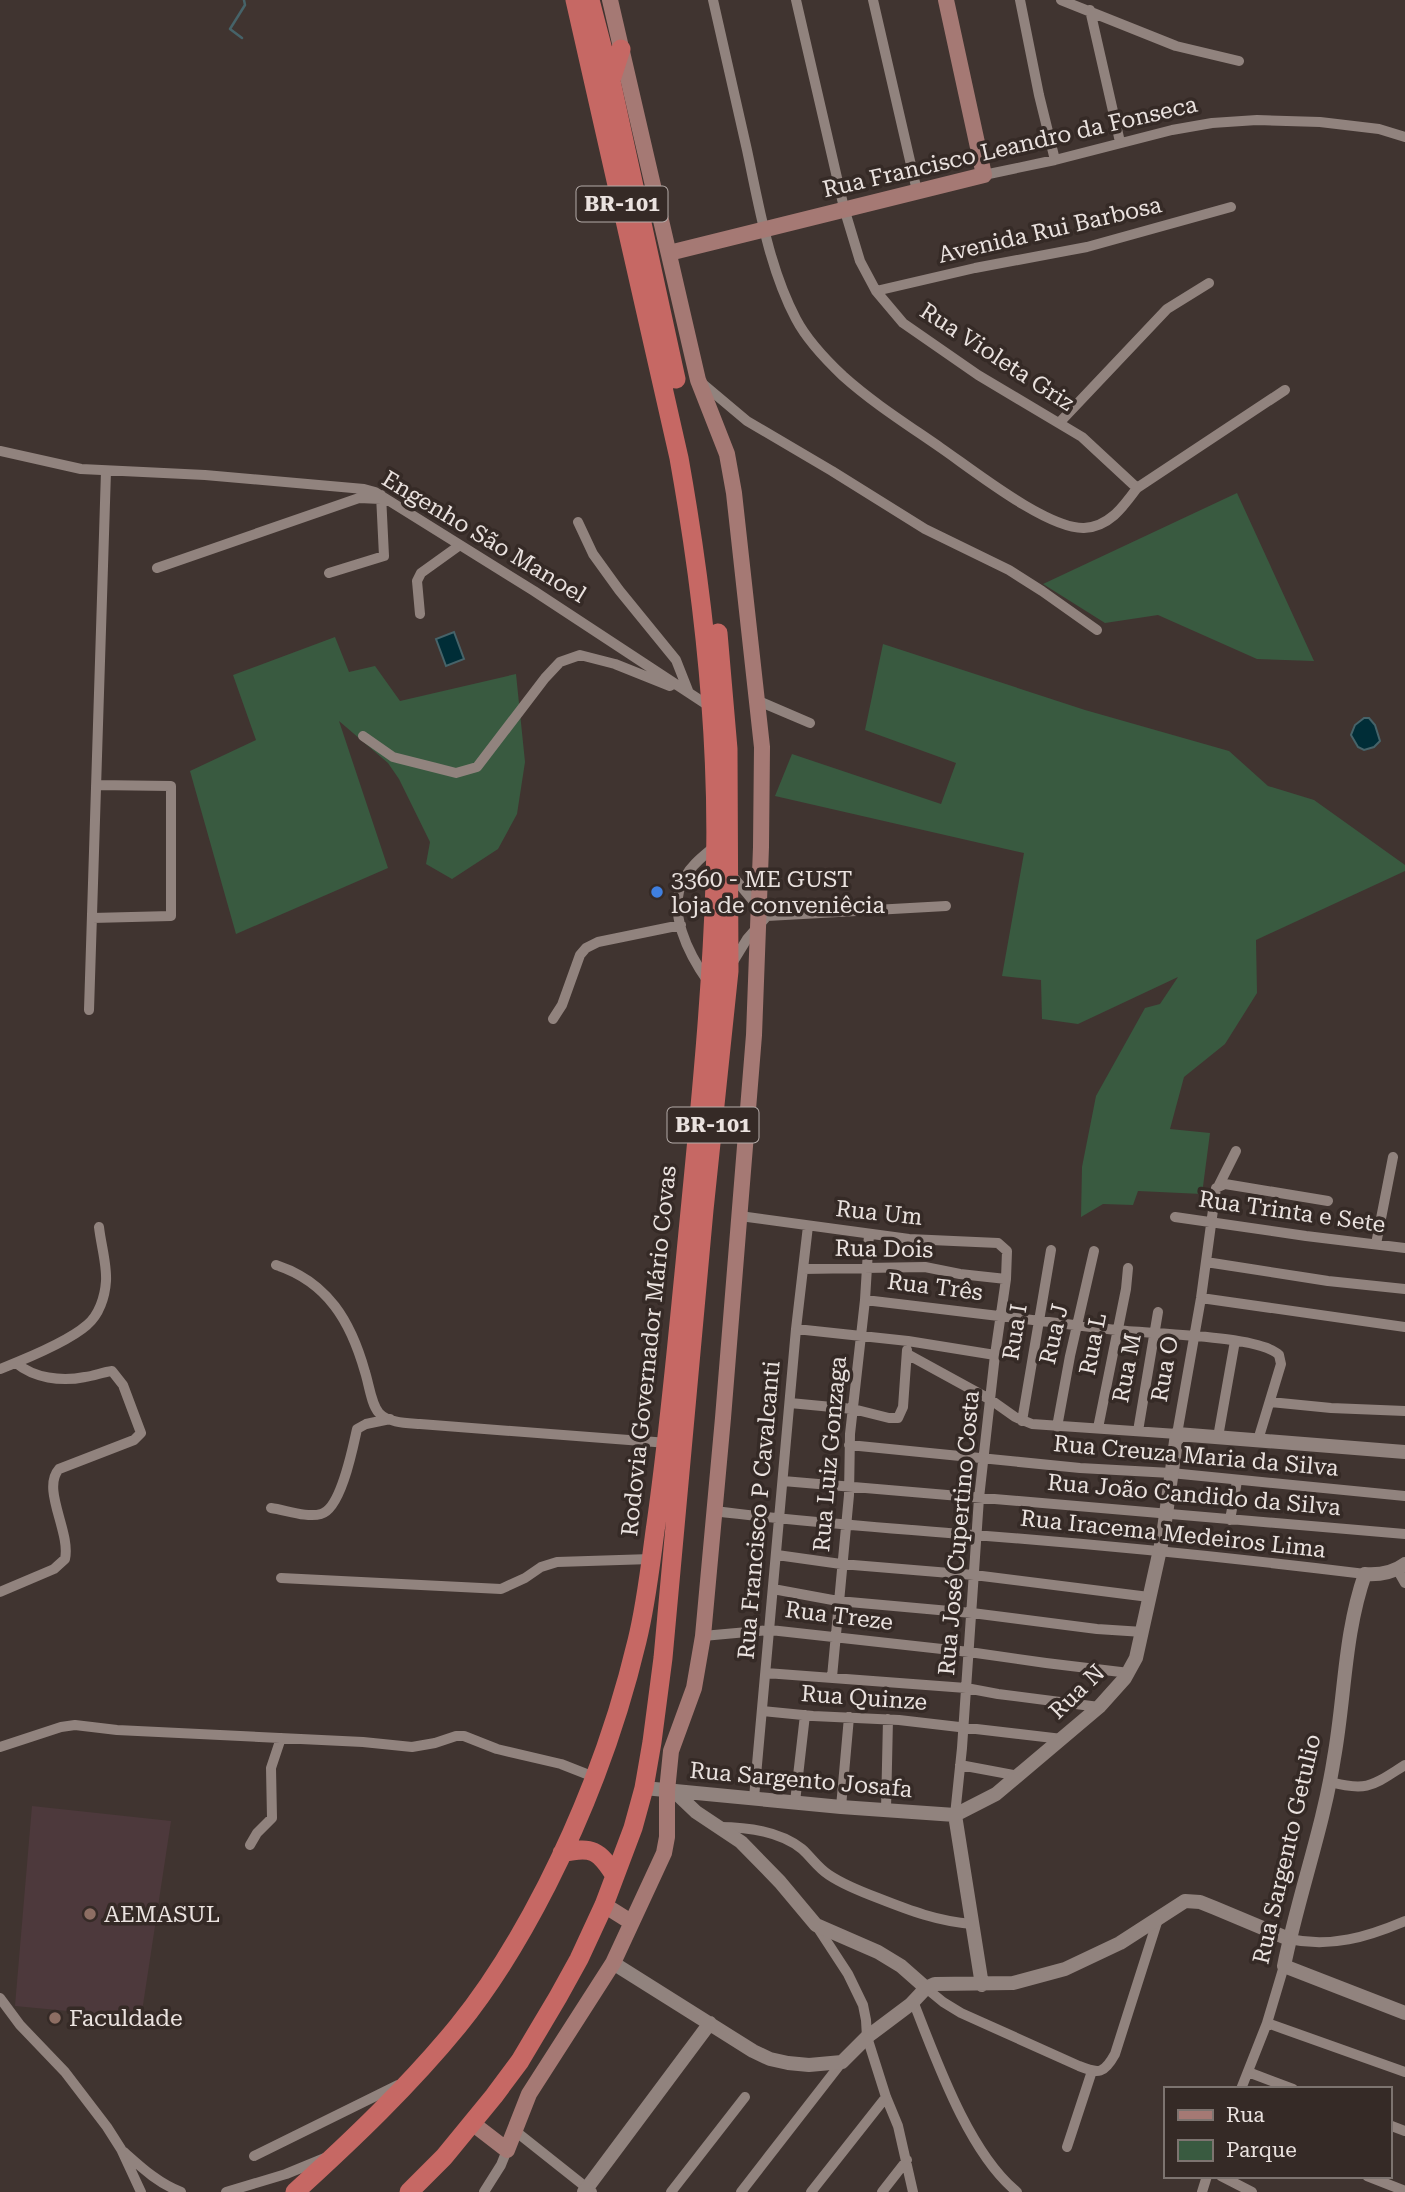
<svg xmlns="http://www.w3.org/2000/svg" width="1405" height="2192" viewBox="0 0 1405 2192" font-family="'Roboto Serif',serif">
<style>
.education{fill:#4d393c}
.green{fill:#395a40}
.water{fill:#002d37;stroke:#466369;stroke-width:2}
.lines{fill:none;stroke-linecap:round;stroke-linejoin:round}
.stream{stroke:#466369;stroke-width:2.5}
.minor{stroke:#91837e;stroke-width:10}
.tertiary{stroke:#91837e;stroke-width:14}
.secondary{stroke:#a57974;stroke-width:16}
.trunk{stroke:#c66864;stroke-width:19}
.shop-dot{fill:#3f7fe0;stroke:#352a26;stroke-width:2.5}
.education-dot{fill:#8d6e63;stroke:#352a26;stroke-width:2.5}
.labels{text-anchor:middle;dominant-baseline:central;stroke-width:7;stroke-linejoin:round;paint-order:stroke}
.shield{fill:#352a26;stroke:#b4aba8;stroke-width:2}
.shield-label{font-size:21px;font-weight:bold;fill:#eae2df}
.street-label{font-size:23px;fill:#eae2df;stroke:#352a26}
.poi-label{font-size:23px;fill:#eae2df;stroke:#352a26;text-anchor:start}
</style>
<rect width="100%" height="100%" fill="#403430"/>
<path class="education" d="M32,1806l139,15 -30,197 -126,-12z"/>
<path class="green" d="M1237,493l77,168 -57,-2 -99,-44 -53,8 -62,-39z
M335,637l14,35 26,-6 25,35 116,-27 9,88 -8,52 -19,35 -46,30 -26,-15 4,-22 -31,-63 -11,-16 -49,-42 49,147 -152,66 -46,-163 66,-31 -23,-65z
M883,644l202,66 144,41 39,35 46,14 91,65v6l-149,69 1,53 -32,51 -41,33 -14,52 40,4 -8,61 -64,-3 -5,14 -30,-1 -22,13 1,-50 14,-71 49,-88 15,-4 18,-27 -100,47 -36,-5 -1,-39 -39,-4 22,-123 -249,-57 17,-42 149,50 15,-41 -91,-33z"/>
<path class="water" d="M454,632l10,27 -18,7 -10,-27z
M1364,718h5l6,7 5,16 -6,6 -10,3 -6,-3 -7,-12 4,-10z"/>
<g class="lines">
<path class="stream" d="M242,38l-12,-9 15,-24 -1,-5"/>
<path class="minor" d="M713,0c11,50 23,100 34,150 12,56 22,118 49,169 11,21 29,40 47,57 30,27 65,49 98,72 32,22 106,81 143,80 25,-1 39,-21 53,-40l148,-98
M796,0l48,208 16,53 16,30 27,32 75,52 104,62 55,51
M873,0l44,191
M1020,0l19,95 16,65
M1061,0l115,46 63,15
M1090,10l30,132
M984,175l71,-15 117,-30 40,-7 45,-3 63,2 59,7 26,8
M876,291l99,-23 112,-21 144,-40
M703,384l44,37 85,50 93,58 84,41 33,21 55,39
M1060,422l107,-113 42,-26
M0,451l81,18 124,6 159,14 11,3 159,99 178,117
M578,522l15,32 26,36 57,70 13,33
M157,568l202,-70 22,1
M329,573l55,-17 -3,-61
M420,614l-3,-33 4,-8 39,-28
M756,700l54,23
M363,736l30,21 63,16 21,-6 68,-89 15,-16 20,-7 35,9 55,22
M730,873l30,36
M92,918l79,-2v-130l-75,-1
M733,962l14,-23 20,-23 179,-10
M709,983c-20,-28 -44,-73 -24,-106 7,-13 20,-22 30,-31
M89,1010l17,-539
M553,1019l9,-14 18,-50 6,-7 12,-6 83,-17
M1219,1185l17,-34
M740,1216l169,23 89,4 9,8 -1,28 -11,76 -16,143 -17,250 -7,67
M1175,1217l131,19 99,12
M1376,1244l17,-87
M1206,1262l122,19 77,8
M276,1265c52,17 75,57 89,107 4,12 6,32 14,41 9,10 29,10 41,11l248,19
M803,1269l122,-2 35,7 46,5
M1201,1298l204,29
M865,1300c84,10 167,20 251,30 32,4 144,5 163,25l2,9 -23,76
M796,1329l112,12 87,14
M907,1354l84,46 24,17 17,7 145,10 24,-136 15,-110 9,-4 103,17
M0,1369c23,-9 69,-28 87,-44 12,-10 18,-28 19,-44 1,-17 -5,-36 -7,-54
M1270,1402l61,6 74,3
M790,1403l63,6 36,9h9l5,-11 4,-57
M1022,1421l29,-171
M1057,1427l13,-71 24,-105
M1098,1428l28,-139 2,-21
M1138,1431l20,-119
M1218,1437l17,-96
M849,1445l231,23 91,5 234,23
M783,1481l622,53
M271,1508c15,2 36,10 50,6 20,-5 32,-67 36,-85l9,-5 24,-5
M714,1511c87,11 173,17 260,24 130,10 261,23 391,39
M1230,1520l7,-39
M777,1555l64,9 133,11 175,22
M1397,1569l8,14
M281,1578l220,11 24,-11 16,-11 16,-5 94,-3
M773,1589l65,12 134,12 125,16 46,3
M0,1592l54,-23 11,-10c6,-27 -24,-70 -6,-90l75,-29 7,-7 -18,-48 -11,-14c-9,1 -18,5 -27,6 -24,5 -51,1 -69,-14
M703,1636l67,-6 199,22 77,11 83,10
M766,1673l200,15 32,6 101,13
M832,1677l17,-182 1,-61 15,-134 4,-66
M762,1711l51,5 86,4 163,19
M0,1747l61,-20 14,-2 42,5 246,12 49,5 23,-4 21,-7h8l33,13 64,15 33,13
M960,1765l59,11
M1330,1782c38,10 43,3 75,-17
M754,1798l42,-469 12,-103
M795,1802l10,-87
M841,1807l8,-90
M886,1810l2,-91
M719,1827c28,0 60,4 83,22 9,8 16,19 27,26 15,10 33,17 49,23 33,13 59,23 94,26
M250,1845l7,-12 15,-15 -1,-50 10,-30
M816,1925l32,49 15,31 3,15 1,17 19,60 12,29 15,66
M1289,1939c42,9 78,-2 116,-18
M926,1988l17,14 18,11 118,53c20,8 25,8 36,-12l43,-135
M0,1998l20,27 45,47 42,55 14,22 20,43
M913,2001c23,58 55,151 104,191
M1267,2023l138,49
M1248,2072l45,17
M1241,2089l26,-66 17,-57
M1389,2125l16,6
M514,2130l78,62
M1067,2147l25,-76
M124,2152c18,16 34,31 57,40
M254,2156l144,-71
M1221,2176l31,16
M1367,2176l38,15
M226,2192l60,-18 39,-16
M484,2192l17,-27 6,-15
M671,2192l74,-95
M741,2192l101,-130
M811,2192l75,-95
M882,2192l25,-32
M1202,2192l5,-16"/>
<path class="tertiary" d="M1405,1564c-12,9 -25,11 -40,10 -21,60 -20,123 -31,184 -11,71 -36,138 -50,208l121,47
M644,1788l197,19 114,8 41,-21 103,-87 26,-29 11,-20 27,-122 14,-102 228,18
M675,1792l21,20 45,30 39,40 36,43 62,27 23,14 25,22
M955,1815l27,170
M613,1963l140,88 17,8 18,4 21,2 33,-3 25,-25 44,-33 15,-16 9,-4 78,-1 52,-14 55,-26 65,-42 15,1 15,6 74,31
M584,2192l126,-169"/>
<path class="secondary" d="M669,253l315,-78 -38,-175
M604,1905l27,17
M472,2123l35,27 22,-56 84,-131 51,-110 3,-16v-46l4,-40 23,-63 9,-52 20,-218 31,-383 7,-188 1,-100 -28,-254 -7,-39 -29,-74 -88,-380"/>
<path class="trunk" d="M590,0l21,81 65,298
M611,80l10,-31
M562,1853c30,-7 37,-3 53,23
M295,2192c57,-52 114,-106 163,-166 35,-43 64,-92 89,-141 39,-77 70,-160 90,-244 9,-36 13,-73 18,-110 13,-89 21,-178 30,-268 12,-126 26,-253 30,-380 5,-142 -11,-285 -36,-425l-104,-458
M409,2192l35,-35 50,-61 26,-35 38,-64 21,-38 25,-54 29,-77 11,-40 8,-46 11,-84 41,-448 25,-239 -1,-222 -10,-116"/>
</g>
<circle class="shop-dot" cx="657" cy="892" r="7"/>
<g class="education-dot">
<circle cx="90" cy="1914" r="7"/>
<circle cx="55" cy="2018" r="7"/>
</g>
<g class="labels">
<g class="shield">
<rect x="576.5" y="186.5" width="91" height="35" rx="5"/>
<rect x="667.5" y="1107.5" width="91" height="35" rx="5"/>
</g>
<g class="shield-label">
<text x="622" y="204">BR-101</text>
<text x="713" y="1125">BR-101</text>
</g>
<g class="street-label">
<text transform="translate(1010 147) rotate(-13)">Rua Francisco Leandro da Fonseca</text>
<text transform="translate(1050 230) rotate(-13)">Avenida Rui Barbosa</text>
<text transform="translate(997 357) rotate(33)">Rua Violeta Griz</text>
<text transform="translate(484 537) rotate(31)">Engenho São Manoel</text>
<text transform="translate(1292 1212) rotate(8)">Rua Trinta e Sete</text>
<text transform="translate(879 1213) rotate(6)">Rua Um</text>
<text transform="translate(884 1249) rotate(1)">Rua Dois</text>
<text transform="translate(935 1287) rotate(7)">Rua Três</text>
<text transform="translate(1015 1332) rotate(-81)">Rua I</text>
<text transform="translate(1054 1334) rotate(-77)">Rua J</text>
<text transform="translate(1093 1344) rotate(-79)">Rua L</text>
<text transform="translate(649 1351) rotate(-84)">Rodovia Governador Mário Covas</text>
<text transform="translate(1127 1368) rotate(-79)">Rua M</text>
<text transform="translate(1165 1369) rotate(-80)">Rua O</text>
<text transform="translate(830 1454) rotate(-85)">Rua Luiz Gonzaga</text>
<text transform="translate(1196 1456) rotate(5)">Rua Creuza Maria da Silva</text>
<text transform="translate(1194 1495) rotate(5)">Rua João Candido da Silva</text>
<text transform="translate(759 1510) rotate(-85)">Rua Francisco P Cavalcanti</text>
<text transform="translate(959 1533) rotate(-85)">Rua José Cupertino Costa</text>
<text transform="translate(1173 1534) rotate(6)">Rua Iracema Medeiros Lima</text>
<text transform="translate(839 1616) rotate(7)">Rua Treze</text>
<text transform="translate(1077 1692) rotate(-44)">Rua N</text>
<text transform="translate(864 1698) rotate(4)">Rua Quinze</text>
<text transform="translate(801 1780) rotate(5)">Rua Sargento Josafa</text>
<text transform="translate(1287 1849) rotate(-77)">Rua Sargento Getulio</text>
</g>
<g class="poi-label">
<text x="671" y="879">3360 - ME GUST<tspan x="671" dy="26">loja de conveniêcia</tspan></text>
<text x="104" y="1914">AEMASUL</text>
<text x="69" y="2018">Faculdade</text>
</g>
</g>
<rect x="1164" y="2087" width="228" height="91" fill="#352a26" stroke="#7d7470" stroke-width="2"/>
<rect x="1178" y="2110" width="35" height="10" fill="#a57974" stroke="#7d7470" stroke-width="2"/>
<text x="1226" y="2122" font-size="21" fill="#eae2df">Rua</text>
<rect x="1178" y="2140" width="35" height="21" fill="#395a40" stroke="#7d7470" stroke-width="2"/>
<text x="1226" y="2157" font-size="21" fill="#eae2df">Parque</text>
</svg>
